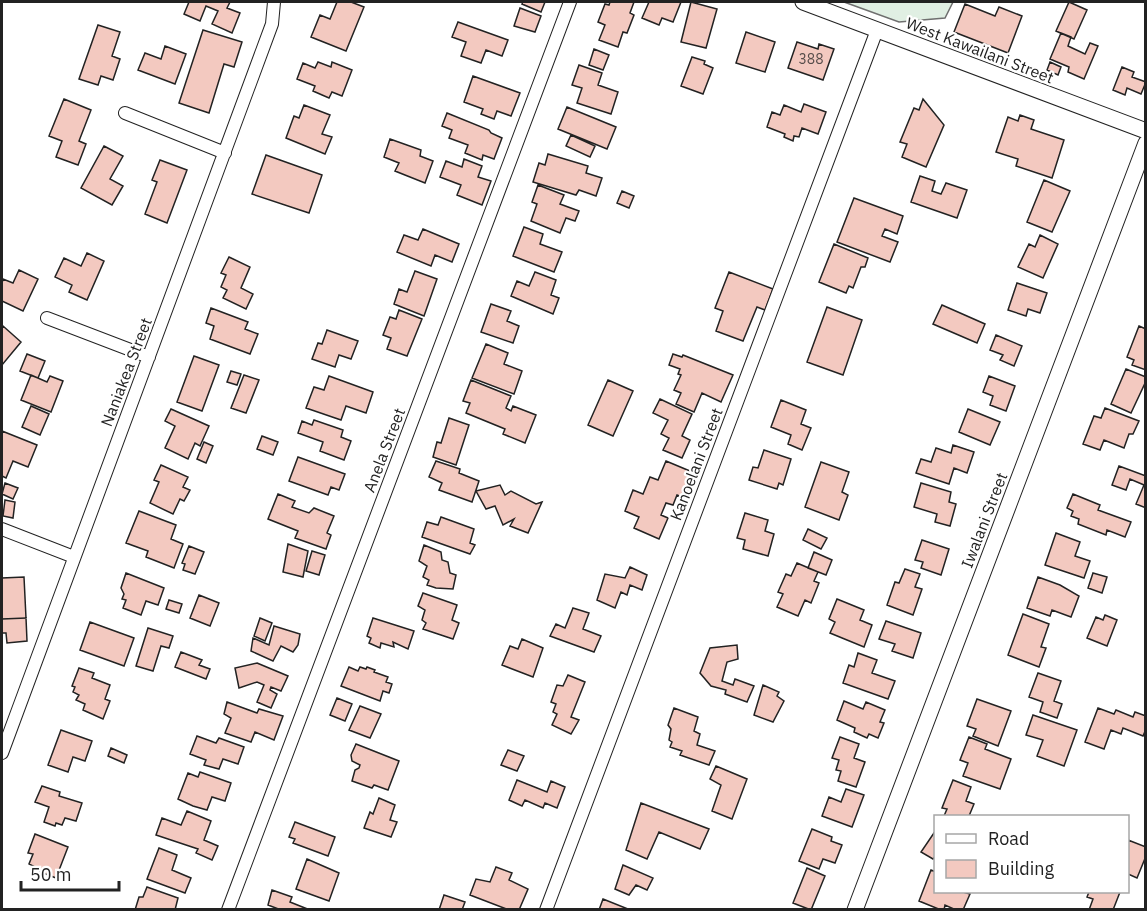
<svg xmlns="http://www.w3.org/2000/svg" width="1147" height="911" viewBox="0 0 1147 911" font-family="'IBM Plex Sans',sans-serif">
<style>
.green{fill:#e0efe3;stroke:#6f6f6f;stroke-width:1.5}
.building{fill:#f3c9c0;stroke:#222;stroke-width:1.5}
.lines{fill:none;stroke-linecap:round;stroke-linejoin:round}
.minor-casing{stroke:#222;stroke-width:14}
.tertiary-casing{stroke:#222;stroke-width:17}
.minor{stroke:#fff;stroke-width:12}
.tertiary{stroke:#fff;stroke-width:15}
.labels{text-anchor:middle;dominant-baseline:central;stroke-width:4.5;stroke-linejoin:round;paint-order:stroke}
.number-label{font-size:14px;fill:#564c4a}
.street-label{font-size:16px;fill:#222;stroke:#fff}
</style>
<rect width="100%" height="100%" fill="#fff"/>
<path class="green" d="M844,2h109l-8,16 -46,4z"/>
<path class="building" d="M189,2h41l-3,6 13,5 -8,20 -20,-9 6,-13 -12,-5 -6,15 -16,-7z
M337,2h14l13,5 -18,44 -35,-14 9,-22 10,4z
M523,2h22l-4,10 -19,-8z
M610,2h24l-4,11 4,2 -7,18 -4,-1 -5,15 -19,-7 6,-15 -7,-3 7,-18 4,1z
M649,2h32l-8,20 -11,-4 -3,7 -17,-7z
M691,2l26,7 -11,39 -25,-6z
M1069,2l18,8 -13,29 -18,-8z
M965,4l30,12 4,-9 23,9 -14,37 -54,-21z
M520,8l21,8 -6,16 -21,-6z
M458,22l50,18 -6,16 -16,-6 -5,13 -20,-7 5,-14 -14,-5z
M98,25l22,7 -8,24 8,3 -7,21 -12,-4 -3,9 -19,-6z
M203,30l39,12 -8,25 -10,-3 -15,49 -30,-10z
M746,32l29,10 -10,30 -29,-9z
M1061,33l10,4 -3,9 17,8 5,-11 8,3 -14,33 -16,-7 1,-5 -19,-8z
M797,42l21,7 1,-5 15,5 -11,31 -35,-12z
M165,46l21,8 -11,30 -37,-14 7,-17 16,6z
M594,49l15,6 -6,15 -14,-5z
M692,57l13,4 -1,3 9,4 -10,26 -22,-8z
M318,62l13,5 1,-5 20,8 -10,26 -10,-4 -3,6 -16,-7 2,-5 -18,-7 6,-16 12,5z
M1050,62l11,5 -3,8 -11,-5z
M579,65l23,8 -4,12 20,7 -7,22 -34,-11 5,-15 -10,-3z
M1122,67l12,5 -2,5 14,5 -5,12 -14,-6 -2,7 -12,-5z
M473,76l47,17 -9,23 -14,-5 -3,8 -13,-5 2,-5 -19,-7z
M64,99l27,11 -12,31 7,3 -8,21 -22,-8 6,-16 -13,-5z
M923,99l21,26 -18,42 -24,-10 5,-13 -7,-2 14,-34 5,2z
M804,104l22,8 -8,22 -16,-6 -3,9 -5,-1 -1,5 -9,-4 1,-3 -18,-7 5,-15 8,3 4,-10 17,7z
M304,105l26,10 -8,19 10,3 -7,17 -39,-16 8,-22 5,2z
M567,107l49,20 -9,22 -49,-20z
M447,113l42,17 2,3 11,5 -8,21 -11,-4 -1,5 -17,-7 3,-8 -19,-7 3,-8 -10,-4z
M1020,115l14,5 -3,9 33,11 -12,38 -36,-12 2,-7 -22,-7 12,-35 10,4z
M571,135l24,11 -5,11 -24,-11z
M390,139l31,11 -1,6 13,5 -8,22 -30,-12 4,-8 -15,-6z
M104,146l19,10 -13,23 13,7 -11,19 -31,-17z
M548,154l40,12 -2,7 16,5 -6,18 -17,-6 -3,5 -43,-13 6,-19 6,2z
M266,155l56,20 -13,38 -57,-19z
M464,159l18,7 -4,11 13,4 -9,24 -25,-10 4,-10 -21,-8 6,-16 16,6z
M160,160l27,10 -20,53 -22,-9 12,-32 -5,-2z
M920,176l15,5 -3,10 9,3 5,-11 21,7 -10,28 -46,-16z
M1044,180l26,11 -18,41 -25,-10z
M538,185l26,10 -4,9 19,7 -4,10 -9,-3 -6,15 -29,-12 6,-17 -5,-2z
M622,191l12,5 -5,12 -12,-5z
M854,198l49,18 -6,18 -12,-5 -3,7 16,6 -8,20 -53,-20z
M524,227l19,7 -3,10 22,8 -8,20 -41,-16z
M423,229l36,15 -7,18 -17,-7 -4,11 -34,-14 7,-17 14,5z
M1040,235l18,9 -15,34 -25,-11 11,-23 6,3z
M834,244l34,14 -3,9h-4l-8,21 -4,-2 -3,7 -27,-11z
M87,253l17,8 -17,39 -18,-8 3,-7 -17,-8 9,-19 17,8z
M229,257l21,10 -9,21 12,6 -7,15 -23,-11 4,-8 -6,-3 5,-12 -5,-2z
M19,270l19,9 -15,32 -21,-10v-18l1,-4 10,4z
M415,271l22,8 -13,37 -30,-12 5,-15 8,3z
M535,272l21,8 -5,15 8,3 -6,16 -42,-18 6,-15 12,5z
M729,272l44,17 -8,21 -8,-3 -14,34 -27,-10 7,-20 -8,-3z
M1017,283l30,10 -7,20 -12,-4 -2,7 -18,-6z
M491,304l20,7 -4,10 12,5 -6,17 -32,-11z
M942,305l43,19 -8,19 -44,-19z
M827,307l35,13 -19,55 -36,-13z
M211,308l37,14 -3,7 13,5 -8,20 -40,-15 4,-13 -8,-3z
M399,310l23,9 -15,37 -20,-7 4,-11 -8,-3 7,-18 6,2z
M3,326l18,16 -19,23v-36z
M1139,326l7,3v41l-14,-5 2,-5 -7,-3z
M327,330l31,11 -7,18 -12,-4 -4,12 -23,-8 6,-16 4,1z
M996,335l26,11 -8,20 -14,-6 3,-5 -13,-5z
M486,344l22,9 -4,11 18,7 -8,23 -42,-16z
M27,354l18,7 -7,17 -18,-7z
M673,354l9,3 1,-2 50,20 -12,27 -19,-9 -8,19 -18,-8 5,-11 -7,-3 7,-15 -3,-1 2,-5 -11,-4z
M194,356l25,9 -17,46 -25,-9z
M1126,369l20,8v4l-15,32 -20,-9z
M231,371l10,3 -4,11 -10,-3z
M31,375l16,7 3,-6 13,5 -12,31 -30,-12z
M244,375l15,5 -13,33 -15,-5z
M329,376l44,16 -7,21 -20,-7 -5,14 -35,-12 8,-21 10,3z
M989,376l26,10 -9,25 -16,-6 3,-9 -10,-4z
M471,380l40,16 -5,12 5,3 2,-5 23,9 -11,28 -22,-9 2,-5 -39,-16 4,-10 -7,-2z
M608,380l25,11 -20,45 -25,-11z
M660,399l32,15 -10,22 8,4 -8,18 -19,-8 6,-12 -8,-4 7,-14 -15,-7z
M781,400l25,10 -5,14 10,4 -9,22 -14,-6 3,-9 -20,-8z
M31,406l18,8 -9,21 -18,-8z
M1105,408l34,13 -6,13h-4l-5,14 -20,-8 -4,10 -17,-6 11,-28 7,2z
M171,409l38,17 -9,20 -5,-3 -7,16 -23,-11 10,-22 -10,-5z
M968,409l32,13 -10,23 -31,-13z
M449,418l20,7 -13,40 -23,-8 4,-15 4,1z
M314,420l29,10 -2,7 10,4 -7,19 -24,-9 3,-9 -25,-9 4,-12 10,4z
M2,431l35,14 -9,22 -15,-6 -7,17 -4,-2z
M262,436l16,6 -5,13 -16,-6z
M204,442l9,4 -7,17 -9,-4z
M953,445l21,7 -7,21 -13,-5 -5,16 -33,-11 5,-14 10,3 5,-14 15,5z
M764,450l27,9 -8,26 -4,-2 -2,6 -28,-9 4,-13 5,1z
M298,457l47,17 -6,16 -8,-3 -3,8 -39,-14z
M436,461l24,8 -1,4 20,8 -7,21 -33,-12 3,-7 -13,-6z
M666,461l31,13 -10,25 -10,-4 -4,10 -7,-2 -5,12 7,3 -9,21 -25,-11 5,-11 -14,-6 8,-21 10,4 7,-17 8,3z
M821,462l28,10 -7,20 6,3 -9,25 -34,-13z
M161,465l27,12 -5,10 7,3 -6,11 -4,-2 -7,15 -23,-11 9,-21 -5,-2z
M1119,466l27,10v32l-10,-4 8,-19 -14,-6 -4,11 -14,-5z
M5,483l13,5 -5,11 -11,-5z
M921,483l30,9 -2,10 7,2 -6,22 -15,-4 2,-8 -23,-7z
M500,485l5,10 6,-4 25,13 6,-2 -14,31 -18,-7 4,-7 -11,6 -8,-19 -9,3 -10,-18z
M278,494l17,7 -3,6 17,6 5,-5 20,8 -7,17 4,2 -5,14 -31,-11 3,-7 -30,-12z
M1073,494l27,11 -2,5 33,12 -6,15 -18,-7 -1,5 -28,-11 1,-5 -8,-3 2,-5 -6,-3z
M5,500l10,2 -2,16 -10,-2z
M139,511l37,14 -5,14 12,5 -9,24 -28,-11 2,-6 -22,-8z
M745,513l23,7 -3,11 9,3 -6,22 -25,-7 2,-9 -8,-2z
M441,517l33,12 -4,14 5,2 -5,9 -48,-17 5,-15 11,3z
M808,529l19,9 -6,11 -18,-9z
M1056,533l24,9 -5,14 15,5 -6,17 -39,-13z
M922,540l27,9 -8,26 -20,-7 2,-6 -8,-2z
M288,544l20,7 -5,26 -20,-5z
M424,545l17,7 1,8 6,2 2,11 6,2 -3,14 -17,-1 -9,-3 2,-5 -6,-3 4,-11 -8,-5z
M189,546l15,6 -9,22 -12,-4 2,-6 -3,-1z
M312,551l13,4 -6,20 -13,-4z
M814,552l18,8 -6,15 -18,-7z
M797,563l21,9 -4,9 5,2 -8,20 -6,-3 -7,16 -21,-9 6,-13 -5,-2 8,-18 5,2z
M630,567l17,8 -5,15 -12,-5 -3,10 -6,-3 -6,16 -18,-8 8,-26 20,4z
M905,569l15,5 -5,13 7,2 -9,26 -26,-10 8,-23 4,1z
M126,573l38,15 -6,17 -12,-4 -5,14 -18,-7 3,-8 -4,-1 2,-5 -3,-6z
M1093,573l14,4 -5,16 -14,-5z
M24,577l2,41 -24,1v-41z
M1038,577l22,8 19,11 -8,21 -19,-7 -2,6 -23,-8z
M423,593l34,12 -5,15 7,3 -6,16 -30,-10 3,-6 -4,-3 3,-10 -7,-4z
M199,595l20,8 -9,23 -20,-8z
M837,599l27,11 -4,10 12,5 -8,22 -34,-14 5,-11 -6,-3z
M169,600l13,4 -3,9 -13,-4z
M573,608l16,5 -6,16 18,7 -7,16 -44,-16 6,-12 9,4z
M1023,614l26,10 -8,23 5,1 -7,19 -31,-12z
M1105,615l12,5 -10,26 -20,-8 9,-21 7,3z
M26,618l1,23 -20,2 -1,-10h-4v-14z
M260,618l12,5 -7,18 -11,-5z
M373,618l41,13 -6,18 -15,-7 1,5 -13,-4 -1,5 -11,-5 2,-5 -4,-2z
M886,621l35,12 -8,25 -21,-7 3,-7 -16,-5z
M90,622l44,16 -10,28 -44,-16z
M274,626l26,8 -2,11 -5,7 -12,-6 -8,15 -22,-10 2,-13 16,7z
M148,628l25,8 -4,12 -8,-2 -8,25 -17,-5z
M522,639l21,9 -10,29 -31,-12 8,-19 8,3z
M737,645l1,14 -11,3 -5,19 11,4 2,-6 19,7 -7,16 -22,-8 1,-4 -15,-4 -11,-13 10,-25z
M181,652l21,8 -3,5 11,4 -4,10 -31,-12z
M858,653l19,7 -5,13 23,8 -7,18 -45,-16 6,-18 5,2z
M257,663l31,13 -7,15 -10,-4 -1,3 7,4 -6,14 -14,-6 7,-17 -7,-3 -18,6 -4,-20z
M349,667l9,4 2,-4 6,2 1,-2 8,3 -1,2 14,5 -2,5 6,2 -3,9 -6,-2 -3,10 -39,-15z
M79,668l15,5 -2,5 18,7 -5,14 5,2 -7,18 -20,-9 2,-6 -9,-4 3,-5 -6,-3 2,-5 -3,-1z
M1038,673l23,8 -7,20 8,3 -5,14 -17,-6 3,-10 -14,-5z
M568,675l17,7 -14,35 8,3 -8,14 -19,-9 5,-11 -4,-2 3,-8 -5,-2 6,-17 6,1z
M763,685l16,7 -2,4 7,5 -11,21 -19,-7z
M337,698l15,6 -7,17 -15,-6z
M977,699l34,12 -13,35 -25,-10 3,-7 -9,-3z
M844,701l19,8 3,-7 19,8 -5,12 4,1 -6,15 -9,-4 -2,4 -13,-6 1,-4 -18,-8z
M227,702l30,11 2,-4 24,7 -9,24 -19,-8 -4,10 -26,-9 6,-15 -7,-4z
M360,706l21,8 -11,24 -21,-8z
M674,708l24,9 -4,14 6,3 -3,11 18,6 -6,14 -29,-10 2,-4 -12,-4 2,-5 -3,-2 2,-11 -3,-4z
M1098,708l16,6 2,-4 17,7 2,-5 11,4v13l-3,7 -20,-8 -2,6 -10,-4 -7,19 -19,-7z
M1033,715l44,15 -13,36 -27,-10 6,-16 -17,-5z
M61,730l31,11 -7,20 -12,-4 -5,15 -20,-7z
M197,736l19,7 3,-5 25,9 -6,17 -15,-5 -4,10 -15,-4 2,-5 -16,-6z
M840,737l19,7 -5,14 11,4 -9,25 -18,-6 3,-10 -5,-1 3,-10 -7,-2z
M969,737l18,7 -2,5 26,10 -11,30 -37,-13 5,-13 -8,-3z
M356,744l43,17 -11,29 -14,-5 -2,3 -20,-7 3,-11 4,-2 1,-3 -8,-4 -1,-6z
M111,748l16,7 -3,8 -16,-7z
M508,750l16,6 -7,15 -16,-6z
M716,766l31,13 -15,40 -20,-8 9,-26 -11,-6z
M200,772l31,11 -6,18 -13,-4 -5,13 -14,-4 -15,-7 10,-26 10,4z
M517,780l30,12 4,-11 14,6 -8,21 -12,-5 -2,5 -18,-8 -3,6 -13,-6z
M953,780l18,7 -5,14 8,3 -5,12h-25l3,-7 -5,-1z
M42,786l18,6 -1,4 23,7 -6,18 -11,-3 -3,7 -6,-2 -1,3 -11,-4 5,-15 -14,-5z
M846,789l18,6 -12,32 -30,-11 7,-19 12,5z
M379,798l16,7 -5,15 7,2 -6,15 -27,-9 6,-16 3,2z
M641,803l68,26 -9,20 -41,-17 -12,27 -21,-9z
M187,811l24,10 -7,19 14,6 -6,14 -16,-7 2,-4 -42,-14 6,-17 19,7z
M295,822l40,15 -7,19 -35,-13 2,-4 -6,-2z
M812,829l20,8 -1,4 11,4 -7,18 -12,-4 -4,10 -20,-8z
M936,830v26l-3,3 -12,-7z
M35,834l33,13 -12,31 -18,-7 -1,-3 -8,-4 4,-10 -5,-1z
M1128,840l18,7v9l-9,22 -9,-4z
M159,848l18,7 -5,15 19,8 -6,15 -38,-14z
M307,859l32,14 -10,28 -33,-12z
M623,865l30,13 -6,12 -11,-5 -7,10 -14,-6z
M496,867l16,6 -3,7 19,9 -9,21h-10l-39,-15 6,-16 14,3z
M807,868l18,8 -14,34 -18,-7z
M931,870l5,2v20h27l7,2 -7,16h-7l-11,-5 -1,5h-3l-22,-9z
M147,887l31,11 -3,12h-40l4,-13h4z
M272,890l20,7 -2,5 20,8h-29l-13,-5z
M1089,892h31l-7,18h-24l4,-11 -6,-2z
M444,895l21,7 -3,8h-23z
M603,899l25,10v1h-29z"/>
<g class="lines">
<g class="minor-casing">
<path id="minor" d="M125,113l100,40
M47,318l102,39
M2,529l72,28
M2,753l270,-729 2,-22
M228,910l342,-908
M546,910l331,-880"/>
</g>
<g class="tertiary-casing">
<path id="tertiary" d="M803,2l343,129
M855,910l291,-767"/>
</g>
<use href="#minor" class="minor"/>
<use href="#tertiary" class="tertiary"/>
</g>
<g class="labels">
<g class="number-label">
<text x="811" y="59">388</text>
</g>
<g class="street-label">
<text transform="translate(980 50) rotate(21)">West Kawailani Street</text>
<text transform="translate(126 372) rotate(-69)">Naniakea Street</text>
<text transform="translate(384 450) rotate(-69)">Anela Street</text>
<text transform="translate(696 464) rotate(-69)">Kanoelani Street</text>
<text transform="translate(984 520) rotate(-69)">Iwalani Street</text>
</g>
</g>
<rect width="1147" height="911" fill="none" stroke="#222222" stroke-width="6"/>
<rect x="934" y="815" width="195" height="78" fill="#ffffff" stroke="#a7a7a7" stroke-width="1.5"/>
<rect x="946" y="834" width="30" height="9" fill="#ffffff" stroke="#a7a7a7" stroke-width="1.5"/>
<text x="988" y="845" font-size="18" fill="#222222">Road</text>
<rect x="946" y="860" width="30" height="18" fill="#f3c9c0" stroke="#a7a7a7" stroke-width="1.5"/>
<text x="988" y="875" font-size="18" fill="#222222">Building</text>
<path d="M21 881v9h98v-9" fill="none" stroke="#222222" stroke-width="3"/>
<text x="30" y="881" font-size="18" fill="#222222" stroke="#ffffff" stroke-width="4.5" paint-order="stroke">50 m</text>
</svg>
